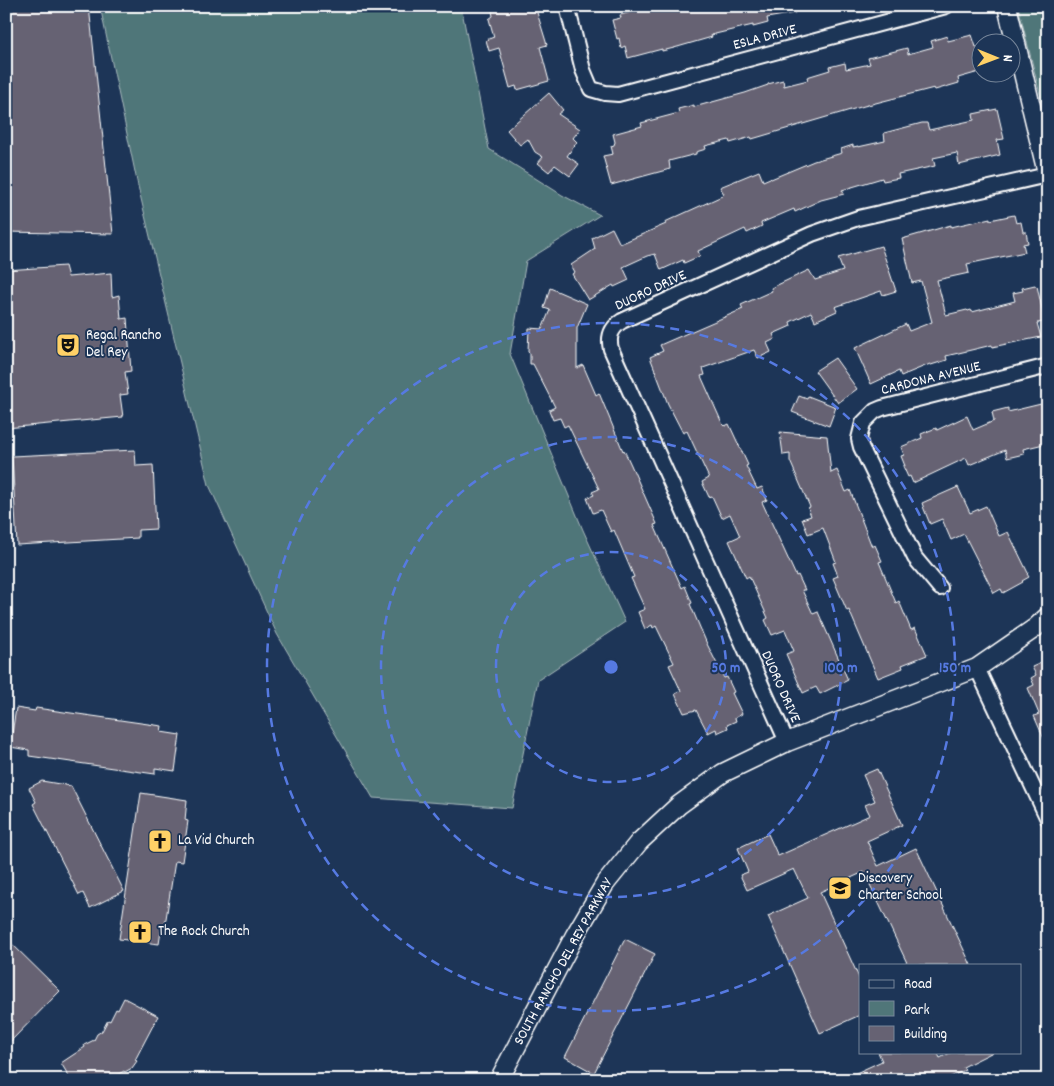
<svg xmlns="http://www.w3.org/2000/svg" width="1054" height="1086" viewBox="0 0 1054 1086" font-family="Dekko,sans-serif">
<style>
.green{fill:#507679;stroke:#a8babc}
.building{fill:#666273;stroke:#fff}
.lines{fill:none;stroke-linecap:round;stroke-linejoin:round}
.minor-casing{stroke:#fff;stroke-width:18}
.tertiary-casing{stroke:#fff;stroke-width:21}
.minor{stroke:#1d3557;stroke-width:14}
.tertiary{stroke:#1d3557;stroke-width:18}
.ring{fill:none;stroke:#567ae2;stroke-width:2.5;stroke-dasharray:9 6}
.labels{text-anchor:middle;dominant-baseline:central;stroke-width:4;stroke-linejoin:round;paint-order:stroke}
.street-label{font-size:15px;fill:#fff;stroke:#1d3557}
.poi-label{font-size:15px;fill:#fff;stroke:#1d3557;text-anchor:start}
.centre{fill:#567ae2;stroke:#1d3557;stroke-width:2.5}
.ring-label{font-size:15px;text-anchor:middle;font-weight:bold;fill:#567ae2;stroke:#1d3557;stroke-width:4;stroke-linejoin:round;paint-order:stroke}
</style>
<rect width="100%" height="100%" fill="#1d3557"/>
<filter id="ink" filterUnits="userSpaceOnUse"><feTurbulence type="fractalNoise" baseFrequency=".02" numOctaves="2"/><feDisplacementMap in="SourceGraphic" scale="10" xChannelSelector="R" yChannelSelector="G"/><feConvolveMatrix kernelMatrix="1 2 1 2 8 2 1 2 1" color-interpolation-filters="sRGB"/></filter>
<g filter="url(#ink)">
<path class="green" d="M100,6h361l28,143 73,46 38,20 -74,46 -16,93 73,176 42,92 -87,58 -26,128 -139,-10 -96,-164 -68,-149 -71,-299z
M1018,6h30v120z"/>
<path class="building" d="M6,6h83l24,228 -107,-2z
M491,6h44l12,39 -7,2 9,34 -32,9 -1,-4 -6,2 -11,-40 -10,3 -3,-11 8,-3 -5,-18 4,-3z
M653,6h142v7l-28,5 1,5 -15,4v-2l-42,10 1,2 -38,11 -12,3v-2l-34,9 -3,-12 -4,2 -2,-10 -2,1 -5,-19 9,-2 -1,-3z
M972,35l4,12h6v22l-4,1 1,2 -21,6 1,5 -24,7 -1,-2 -70,18 -112,33 -1,-2 -21,6 -1,-3 -24,6 1,3 -10,3v2l-27,7 1,8 -59,16 -8,-29 10,-2 -2,-8 3,-1 1,-3 -2,-8 29,-8 -1,-3 38,-10 -1,-4 16,-4v2l51,-14 23,-8v-1l15,-4 1,6 24,-6 -1,-3 23,-7 -1,-3 16,-4 1,6 24,-5 -2,-6 39,-10 1,6 25,-7 -2,-6 16,-5 1,5z
M549,93l14,17 -5,4 22,15 -7,9 4,4 -10,14 12,8 -9,12 -15,-11 -6,7 -11,-9 5,-6 -8,-5 -7,-13 -8,6 -13,-15z
M997,109l7,30 -7,1 3,15 -41,10 -2,-12 -24,5 2,8 -37,8 1,4 -16,3 -1,-3 -40,12 2,4 -23,6 -26,12 -1,-3 -33,14 1,3 -15,7 -2,-4 -47,22 2,5 -16,7 -1,-3 -22,10 -6,-16 -8,2 -24,11 6,13 -15,7 -1,-2 -25,15 -16,-26 3,-2 -4,-7 24,-16 -3,-11 20,-10 8,16 46,-20 -1,-2 57,-26 2,-2 -4,-7 39,-16 4,10 7,-3 1,1 43,-18 28,-8 -1,-4 12,-4v2l5,-1v1l27,-6 -1,-8 38,-10h5l2,7 45,-10 -1,-6z
M1014,215l2,8 5,-1 2,10h3l2,11 -5,1 2,8 -58,12 2,9 -32,7 9,35 21,-5 1,1 3,-1 1,2 43,-11 -2,-8 10,-2 -1,-3 13,-3 1,2 1,-1 8,36 -8,1 4,14 -49,10v-2l-46,11 1,4 -16,5 -1,-1 -29,12 -2,-5 -28,13 -16,-36 51,-24 3,7 23,-9 -11,-41 -9,2 -10,-44 49,-14v2l39,-9v2z
M881,246l15,45 -13,4 -2,-4 -46,16 2,4 -22,10 -4,-9 -21,10 1,4 -18,8 2,5 -8,4 4,9 -13,6 -4,-8 -51,18 2,7 -4,1 21,47 3,3 4,-2 19,41 -2,1 11,23 5,-2 5,13 -5,2 34,74 2,-1 7,15h-3l11,24 5,-2 30,68 -28,14 -4,-7 -13,6 -17,-39 8,-3 -9,-21 -13,5 -7,-15 3,-2 -19,-42 -3,2 -17,-37 11,-5 -10,-22 -8,4 -10,-22 -3,1 -7,-15 7,-4 -22,-47 -4,2 -15,-29 -18,-47 13,-6 -3,-6 83,-36 -2,-4 31,-14 -1,-3 38,-18 6,10 28,-9 -5,-13z
M65,266l3,11 43,-4 1,24 7,-2 2,24 6,-1 4,53 -6,1 3,22 -8,1 3,22 -117,11v-158z
M550,288l37,16 -10,24v40l6,-3 13,30 3,-2 24,58 1,-1 7,15 26,59 -3,1 28,63 3,-2 7,17 -2,1 17,40 17,34 3,-1 7,15 -2,1 10,21 -7,4 1,3 -9,4 1,3 -11,5 -1,-4 -8,4 -12,-23 -12,3 -9,-19 6,-3 -12,-26 5,-2 -18,-37 -3,2 -1,-3 -7,4 -7,-17 7,-3 -14,-31 3,-1 -20,-47 -3,2 -10,-22 -8,3 -6,-15 7,-3 -2,-3 7,-3 -31,-64 -4,2 -4,-9 -7,2 -4,-10 6,-3 -22,-43h-3v-11l-2,-2 1,-23 13,1 8,-19 -6,-2z
M835,358l22,31 -19,14 -23,-32z
M799,396l8,3 1,-3 28,11 -7,19 -37,-14z
M1041,404l2,8 5,-1v32l-25,6 1,5 -17,4 -2,-8 -36,15 -3,-7 -53,25 -3,-7 -2,1 -5,-11h2l-4,-10 3,-1 -3,-8 21,-9 -1,-4 15,-6 1,2 30,-14 6,14 21,-9 -2,-9 16,-4v4z
M780,432l47,4 4,37 6,-3 9,22 4,-2 22,57 3,-2 7,16 -3,1 17,41 3,-2 12,29 4,-2 12,27 -25,10 1,3 -25,10 -29,-68 -2,1 -14,-33 5,-2 -5,-13 3,-1 -13,-34 -15,6 -6,-15 9,-3 -3,-8 2,-1 -20,-46v-7l-7,1z
M135,450l1,16 17,-1 3,64 -18,1v8l-121,7 -5,-89z
M958,487l12,26 16,-7 13,30 9,-4 20,41 -1,1 2,3 -7,4 1,1 -20,11 -2,-4 -7,4 -30,-59 -13,6 -9,-21 -12,5 -6,-15 -2,-6z
M1048,660v88l-14,-32 5,-2 -11,-26 6,-3 -3,-7 5,-3 -4,-8z
M16,708l19,3 1,-3 126,18 -1,6 19,3 -5,36 -20,-3v6l-126,-18v-6l-19,-3z
M877,769l25,56 -35,16 11,25 38,-18 55,117h-63l-44,-93 -44,20 40,88v35l-40,18 -52,-117 40,-18 -14,-29 -47,21 -7,-15 8,-3 -10,-24 30,-14 10,22 92,-41 -5,-10 10,-4 -12,-26z
M42,781l29,5 53,105 -34,17 -7,-15 -4,2 -46,-91 3,-2 -7,-14z
M141,793l46,7 -2,20 3,1 -6,41 -7,-1 -10,64h-3l-3,19 -40,-5z
M6,938l54,53 -54,55z
M625,939l30,15 -61,119 -29,-16z
M124,998l34,18 -23,44 2,1 -5,7 -7,4 -1,-1 -16,9h-37l-10,-17 24,-16 -1,-2 10,-5 3,-6 5,-3 6,-11 2,1 6,-12 2,1z
M878,1052h59l3,6 12,-6h41l-30,15 2,3 -21,10h-103l41,-19z"/>
<g class="lines">
<g class="minor-casing">
<path id="minor" d="M567,6l16,64 8,19 14,4 13,1 328,-88
M940,588l-25,-30 -54,-111 -2,-8 4,-16 12,-12 7,-3 166,-42
M977,668l71,151
M787,742l-176,-393c-3,-12 0,-21 11,-28l190,-87 46,-16 189,-43"/>
</g>
<g class="tertiary-casing">
<path id="tertiary" d="M1007,6l41,171
M499,1080l76,-145 30,-51 34,-42 40,-37 44,-32 64,-31 190,-74 58,-40 13,-12"/>
</g>
<use href="#minor" class="minor"/>
<use href="#tertiary" class="tertiary"/>
</g>
</g>
<g class="ring">
<circle cx="611" cy="667" r="115"/>
<circle cx="611" cy="667" r="230"/>
<circle cx="611" cy="667" r="344"/>
</g>
<defs>
<g id="theatre-square" transform="scale(1.25)"><rect x="-9" y="-9" width="18" height="18" rx="4" fill="#ffd166" stroke="#1d3557"/><path d="M-5-5.5Q0-4 5-5.5V0Q5 5 0 6Q-5 5-5 0ZM-3.3-2.5H-1v1.5H-3.3ZM1-2.5H3.3v1.5H1ZM-2.8 1Q0 5.5 2.8 1Z" fill="#111"/></g>
<g id="church-square" transform="scale(1.25)"><rect x="-9" y="-9" width="18" height="18" rx="4" fill="#ffd166" stroke="#1d3557"/><path d="M-1.2-6h2.4v3.5h3.3v2.4h-3.3V6h-2.4V-.1h-3.3v-2.4h3.3Z" fill="#111"/></g>
<g id="school-square" transform="scale(1.25)"><rect x="-9" y="-9" width="18" height="18" rx="4" fill="#ffd166" stroke="#1d3557"/><path d="M0-5L7-2L0 1L-7-2ZM-4 1L0 2.5L4 1V4Q0 6-4 4Z" fill="#111"/></g>
</defs>
<g fill-rule="evenodd">
<use href="#theatre-square" x="68" y="345"/>
<use href="#church-square" x="160" y="841"/>
<use href="#school-square" x="840" y="888"/>
<use href="#church-square" x="140" y="932"/>
</g>
<g class="labels">
<g class="street-label">
<text transform="translate(765 38) rotate(-15)">ESLA DRIVE</text>
<text transform="translate(651 291) rotate(-25)">DUORO DRIVE</text>
<text transform="translate(931 379) rotate(-14)">CARDONA AVENUE</text>
<text transform="translate(780 687) rotate(66)">DUORO DRIVE</text>
<text transform="translate(564 962) rotate(-61)">SOUTH RANCHO DEL REY PARKWAY</text>
</g>
<g class="poi-label">
<text x="86" y="336">Regal Rancho<tspan x="86" dy="17">Del Rey</tspan></text>
<text x="178" y="841">La Vid Church</text>
<text x="858" y="879">Discovery<tspan x="858" dy="17">Charter School</tspan></text>
<text x="158" y="932">The Rock Church</text>
</g>
</g>
<circle cx="611" cy="667" r="8" class="centre"/>
<g class="ring-label">
<text x="726" y="672">50 m</text>
<text x="841" y="672">100 m</text>
<text x="955" y="672">150 m</text>
</g>
<rect width="1054" height="1086" fill="none" stroke="#1d3557" stroke-width="25"/>
<rect x="12" y="12" width="1029" height="1061" fill="none" stroke="#fff" stroke-width="2" filter="url(#ink)"/>
<rect x="859" y="964" width="162" height="90" fill="#1d3557" stroke="#77869a"/>
<rect x="869" y="980" width="25" height="8" fill="#1d3557" stroke="#77869a"/>
<text x="904" y="988" font-size="15" fill="#ffffff">Road</text>
<rect x="869" y="1001" width="25" height="15" fill="#507679" stroke="#77869a"/>
<text x="904" y="1014" font-size="15" fill="#ffffff">Park</text>
<rect x="869" y="1026" width="25" height="15" fill="#666273" stroke="#77869a"/>
<text x="904" y="1038" font-size="15" fill="#ffffff">Building</text>
<g transform="translate(996 58) rotate(91)"><circle r="24" fill="#1d3557" stroke="#77869a"/>
<path d="M0-4L9 19L0 12L-9 19Z" fill="#ffd166"/>
<text y="-8" font-size="14" font-weight="bold" text-anchor="middle" fill="#ffffff">N</text>
</g>
</svg>
